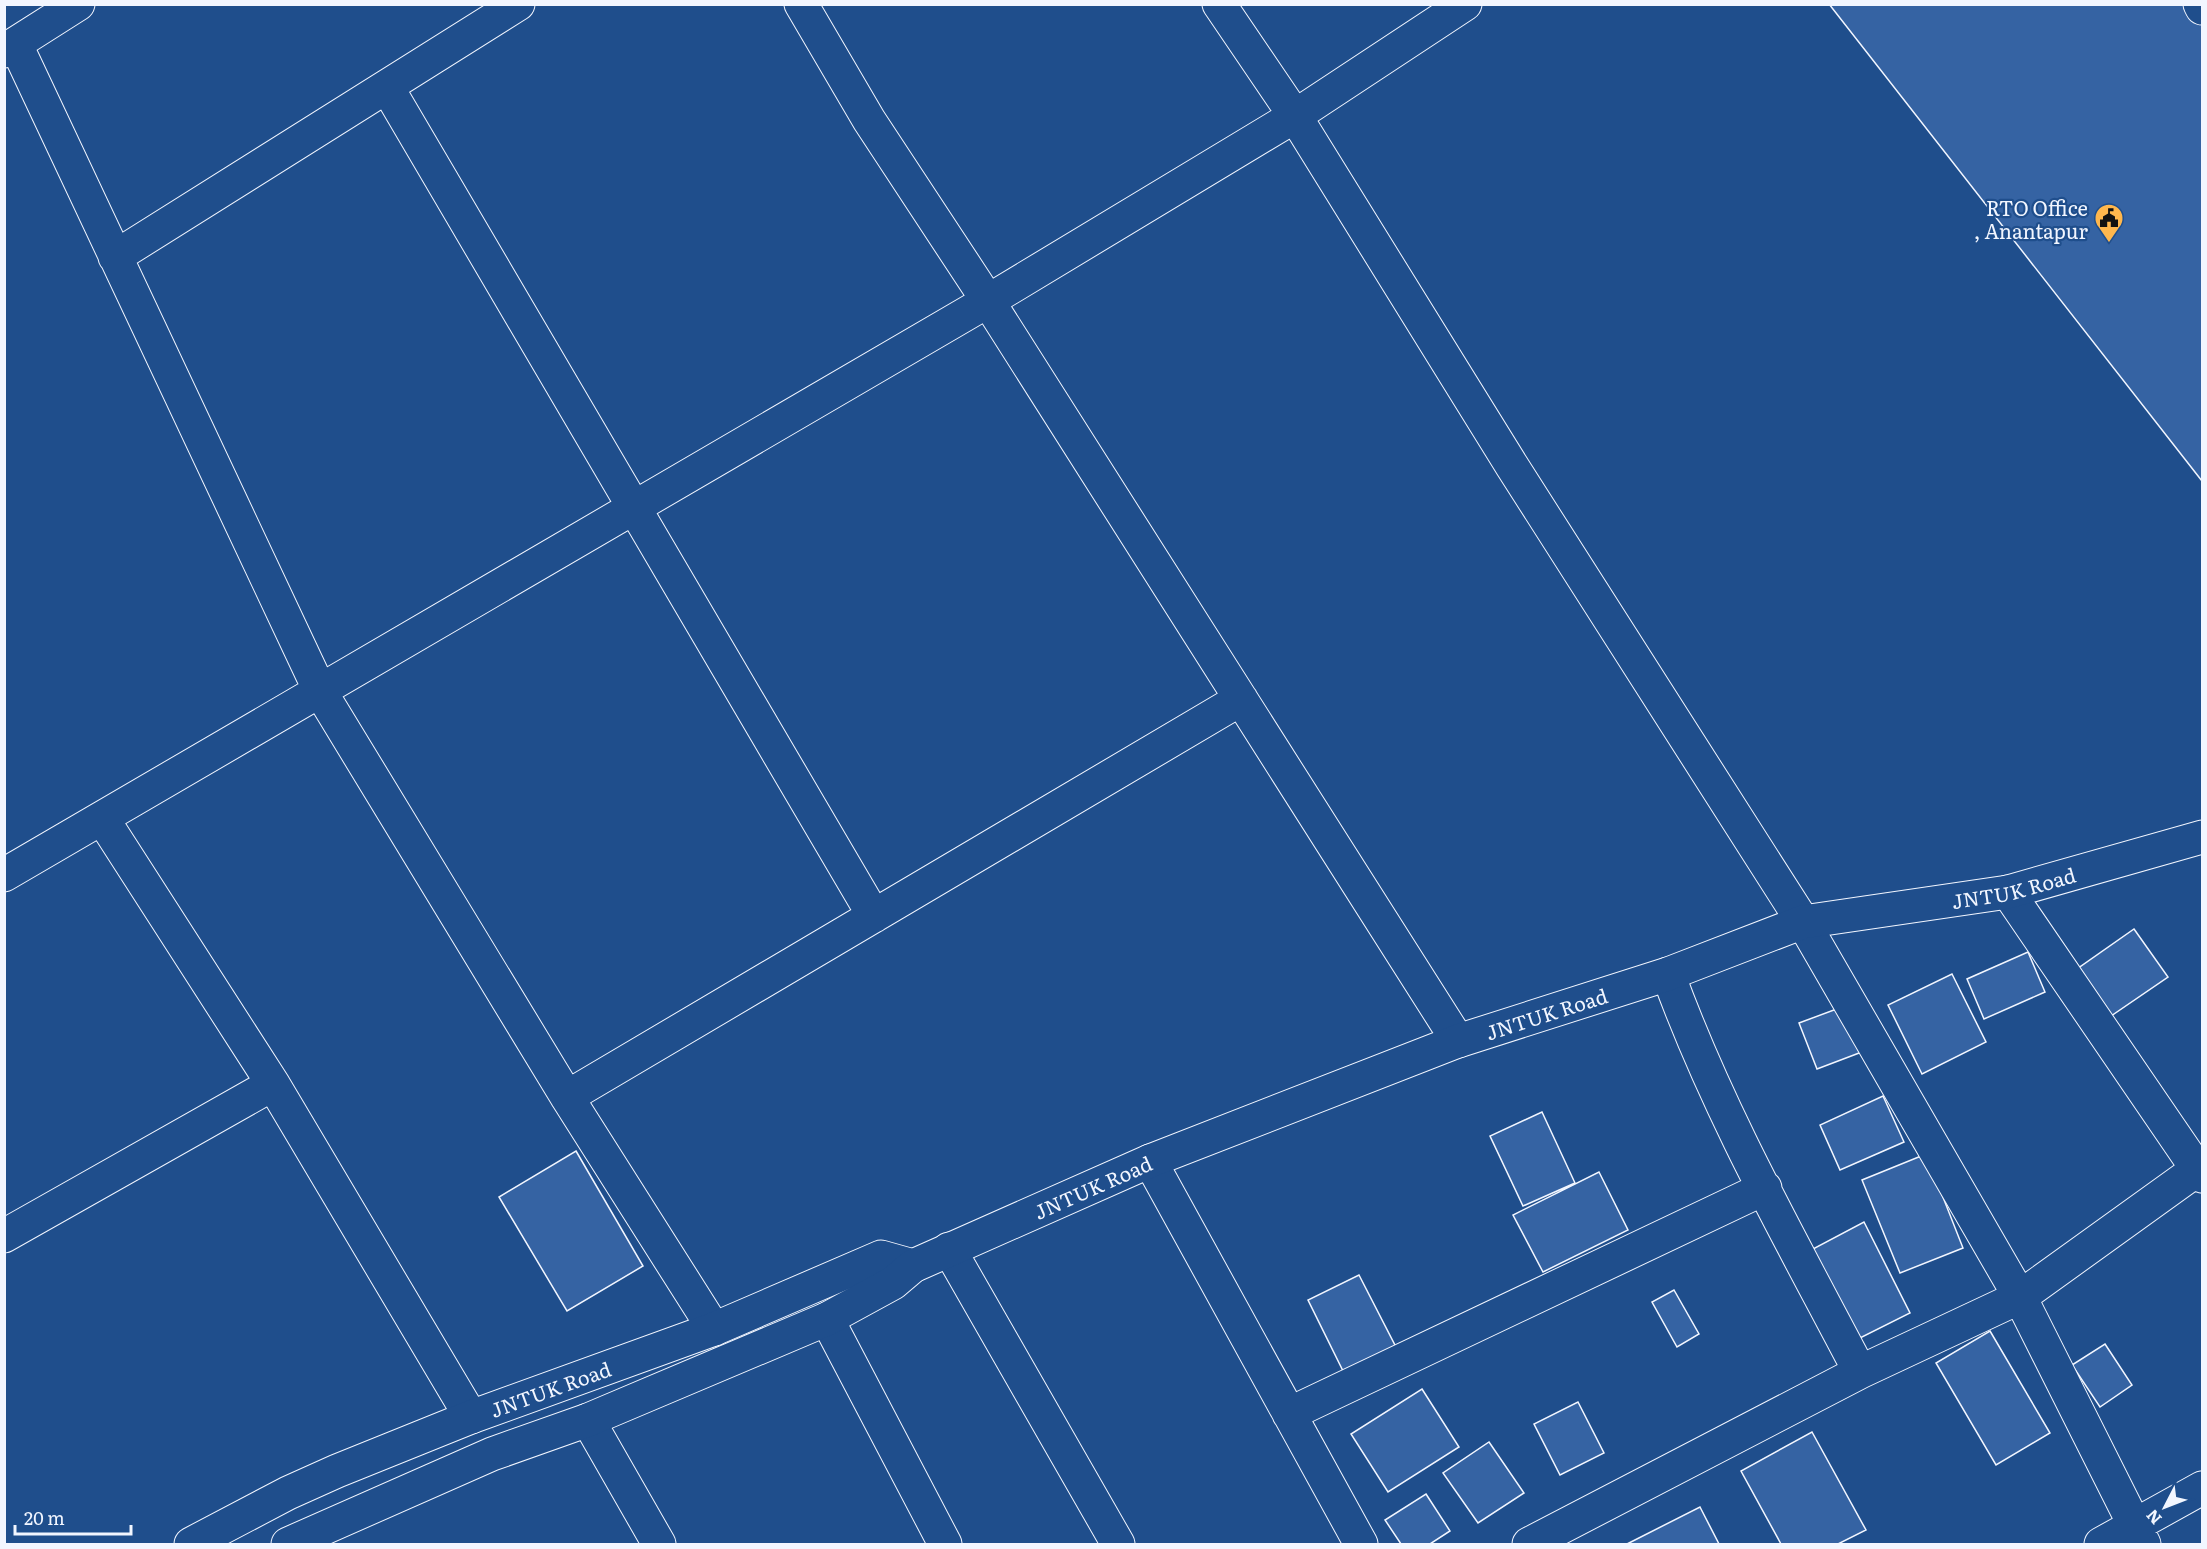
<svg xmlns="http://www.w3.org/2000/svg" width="2207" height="1549" viewBox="0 0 2207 1549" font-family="Literata,serif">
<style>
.building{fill:#3563a3;stroke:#f2f6ff;stroke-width:1.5}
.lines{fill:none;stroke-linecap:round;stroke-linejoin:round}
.minor-casing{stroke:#f2f6ff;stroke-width:35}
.tertiary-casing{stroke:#f2f6ff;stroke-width:35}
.minor{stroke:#1f4e8c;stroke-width:33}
.tertiary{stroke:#1f4e8c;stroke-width:33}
.labels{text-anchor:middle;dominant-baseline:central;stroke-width:4.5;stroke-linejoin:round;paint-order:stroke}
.poi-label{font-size:20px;fill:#f2f6ff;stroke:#1f4e8c;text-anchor:end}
.street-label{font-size:20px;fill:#f2f6ff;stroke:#1f4e8c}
</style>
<rect width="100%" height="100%" fill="#1f4e8c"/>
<path class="building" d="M1829,4h373v477z
M2134,929l34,48 -57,39 -34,-47z
M2028,952l17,40 -61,27 -17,-40z
M1952,974l34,68 -64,32 -34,-69z
M1850,1004l17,46 -50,19 -18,-46z
M1883,1096l21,46 -64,28 -20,-45z
M1542,1112l33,71 -52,23 -33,-70z
M576,1151l67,115 -76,45 -68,-114z
M1926,1154l37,94 -63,25 -38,-93z
M1599,1172l29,58 -85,42 -30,-57z
M1864,1222l46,91 -54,27 -45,-90z
M1359,1275l40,78 -52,26 -39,-79z
M1674,1290l25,44 -22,13 -25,-45z
M1990,1331l60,102 -54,32 -60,-102z
M2105,1344l27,41 -32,22 -28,-42z
M1422,1389l37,58 -71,45 -37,-58z
M1578,1402l26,51 -44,22 -26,-51z
M1812,1432l54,98 -28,14h-57l-40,-73z
M1489,1442l35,51 -46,30 -35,-50z
M1426,1494l24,37 -20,13h-29l-16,-24z
M1700,1507l19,37h-92z"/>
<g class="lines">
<g class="minor-casing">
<path id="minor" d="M801,4l68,116 119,181 470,740
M1465,4l-170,112 217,350 291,456 217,375 124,247
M2200,4l2,4
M16,45l304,646 247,406 147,232
M4,51l74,-47
M387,87l487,829
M115,257l403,-253
M102,818l171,266
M4,875l984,-574 307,-185 -76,-112
M2008,892l194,284
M1668,974c50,138 124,268 192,398
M567,1097l674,-398
M1150,1161l211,383
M4,1236l269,-152 198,333
M949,1249l169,295
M827,1319l118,225
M1289,1414l476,-226
M588,1420l71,124
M1529,1544l331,-172 160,-75 178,-128
M2101,1544l101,-56"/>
</g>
<g class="tertiary-casing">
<g id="tertiary">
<path id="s1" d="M191,1544l97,-51 49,-22 134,-54 243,-88 167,-72 32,9"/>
<path id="s2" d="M288,1544l204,-90 96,-34 239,-101 66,-36 20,-17 237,-105 308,-120 210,-67 135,-52 205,-30 194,-55"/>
</g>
</g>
<use href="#minor" class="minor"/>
<use href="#tertiary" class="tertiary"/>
</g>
<defs>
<g id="civic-pin" transform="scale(1.5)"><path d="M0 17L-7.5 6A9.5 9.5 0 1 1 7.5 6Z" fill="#ffb74d" stroke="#1f4e8c"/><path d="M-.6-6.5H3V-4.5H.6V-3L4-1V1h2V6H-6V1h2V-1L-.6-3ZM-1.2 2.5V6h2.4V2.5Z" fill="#111"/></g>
</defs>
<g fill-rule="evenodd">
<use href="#civic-pin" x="2109" y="218"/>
</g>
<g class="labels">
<g class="poi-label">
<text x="2088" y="207">RTO Office<tspan x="2088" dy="23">, Anantapur</tspan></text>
</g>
<g class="street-label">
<text stroke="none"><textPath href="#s2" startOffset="1854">JNTUK Road</textPath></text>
<text stroke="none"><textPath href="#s2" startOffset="1368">JNTUK Road</textPath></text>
<text stroke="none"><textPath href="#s2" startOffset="882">JNTUK Road</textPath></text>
<text stroke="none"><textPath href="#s1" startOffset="392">JNTUK Road</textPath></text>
</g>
</g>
<rect width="2207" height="1549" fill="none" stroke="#f2f6ff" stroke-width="12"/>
<g transform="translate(2165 1507) rotate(228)" stroke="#1f4e8c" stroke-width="4.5" paint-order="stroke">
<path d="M0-4.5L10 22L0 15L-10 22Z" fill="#f2f6ff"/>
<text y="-9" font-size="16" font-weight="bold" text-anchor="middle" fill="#f2f6ff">N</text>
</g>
<path d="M15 1525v9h116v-9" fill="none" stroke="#f2f6ff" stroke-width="3"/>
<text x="24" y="1525" font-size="18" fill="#f2f6ff" stroke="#1f4e8c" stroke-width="4.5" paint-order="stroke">20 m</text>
</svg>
